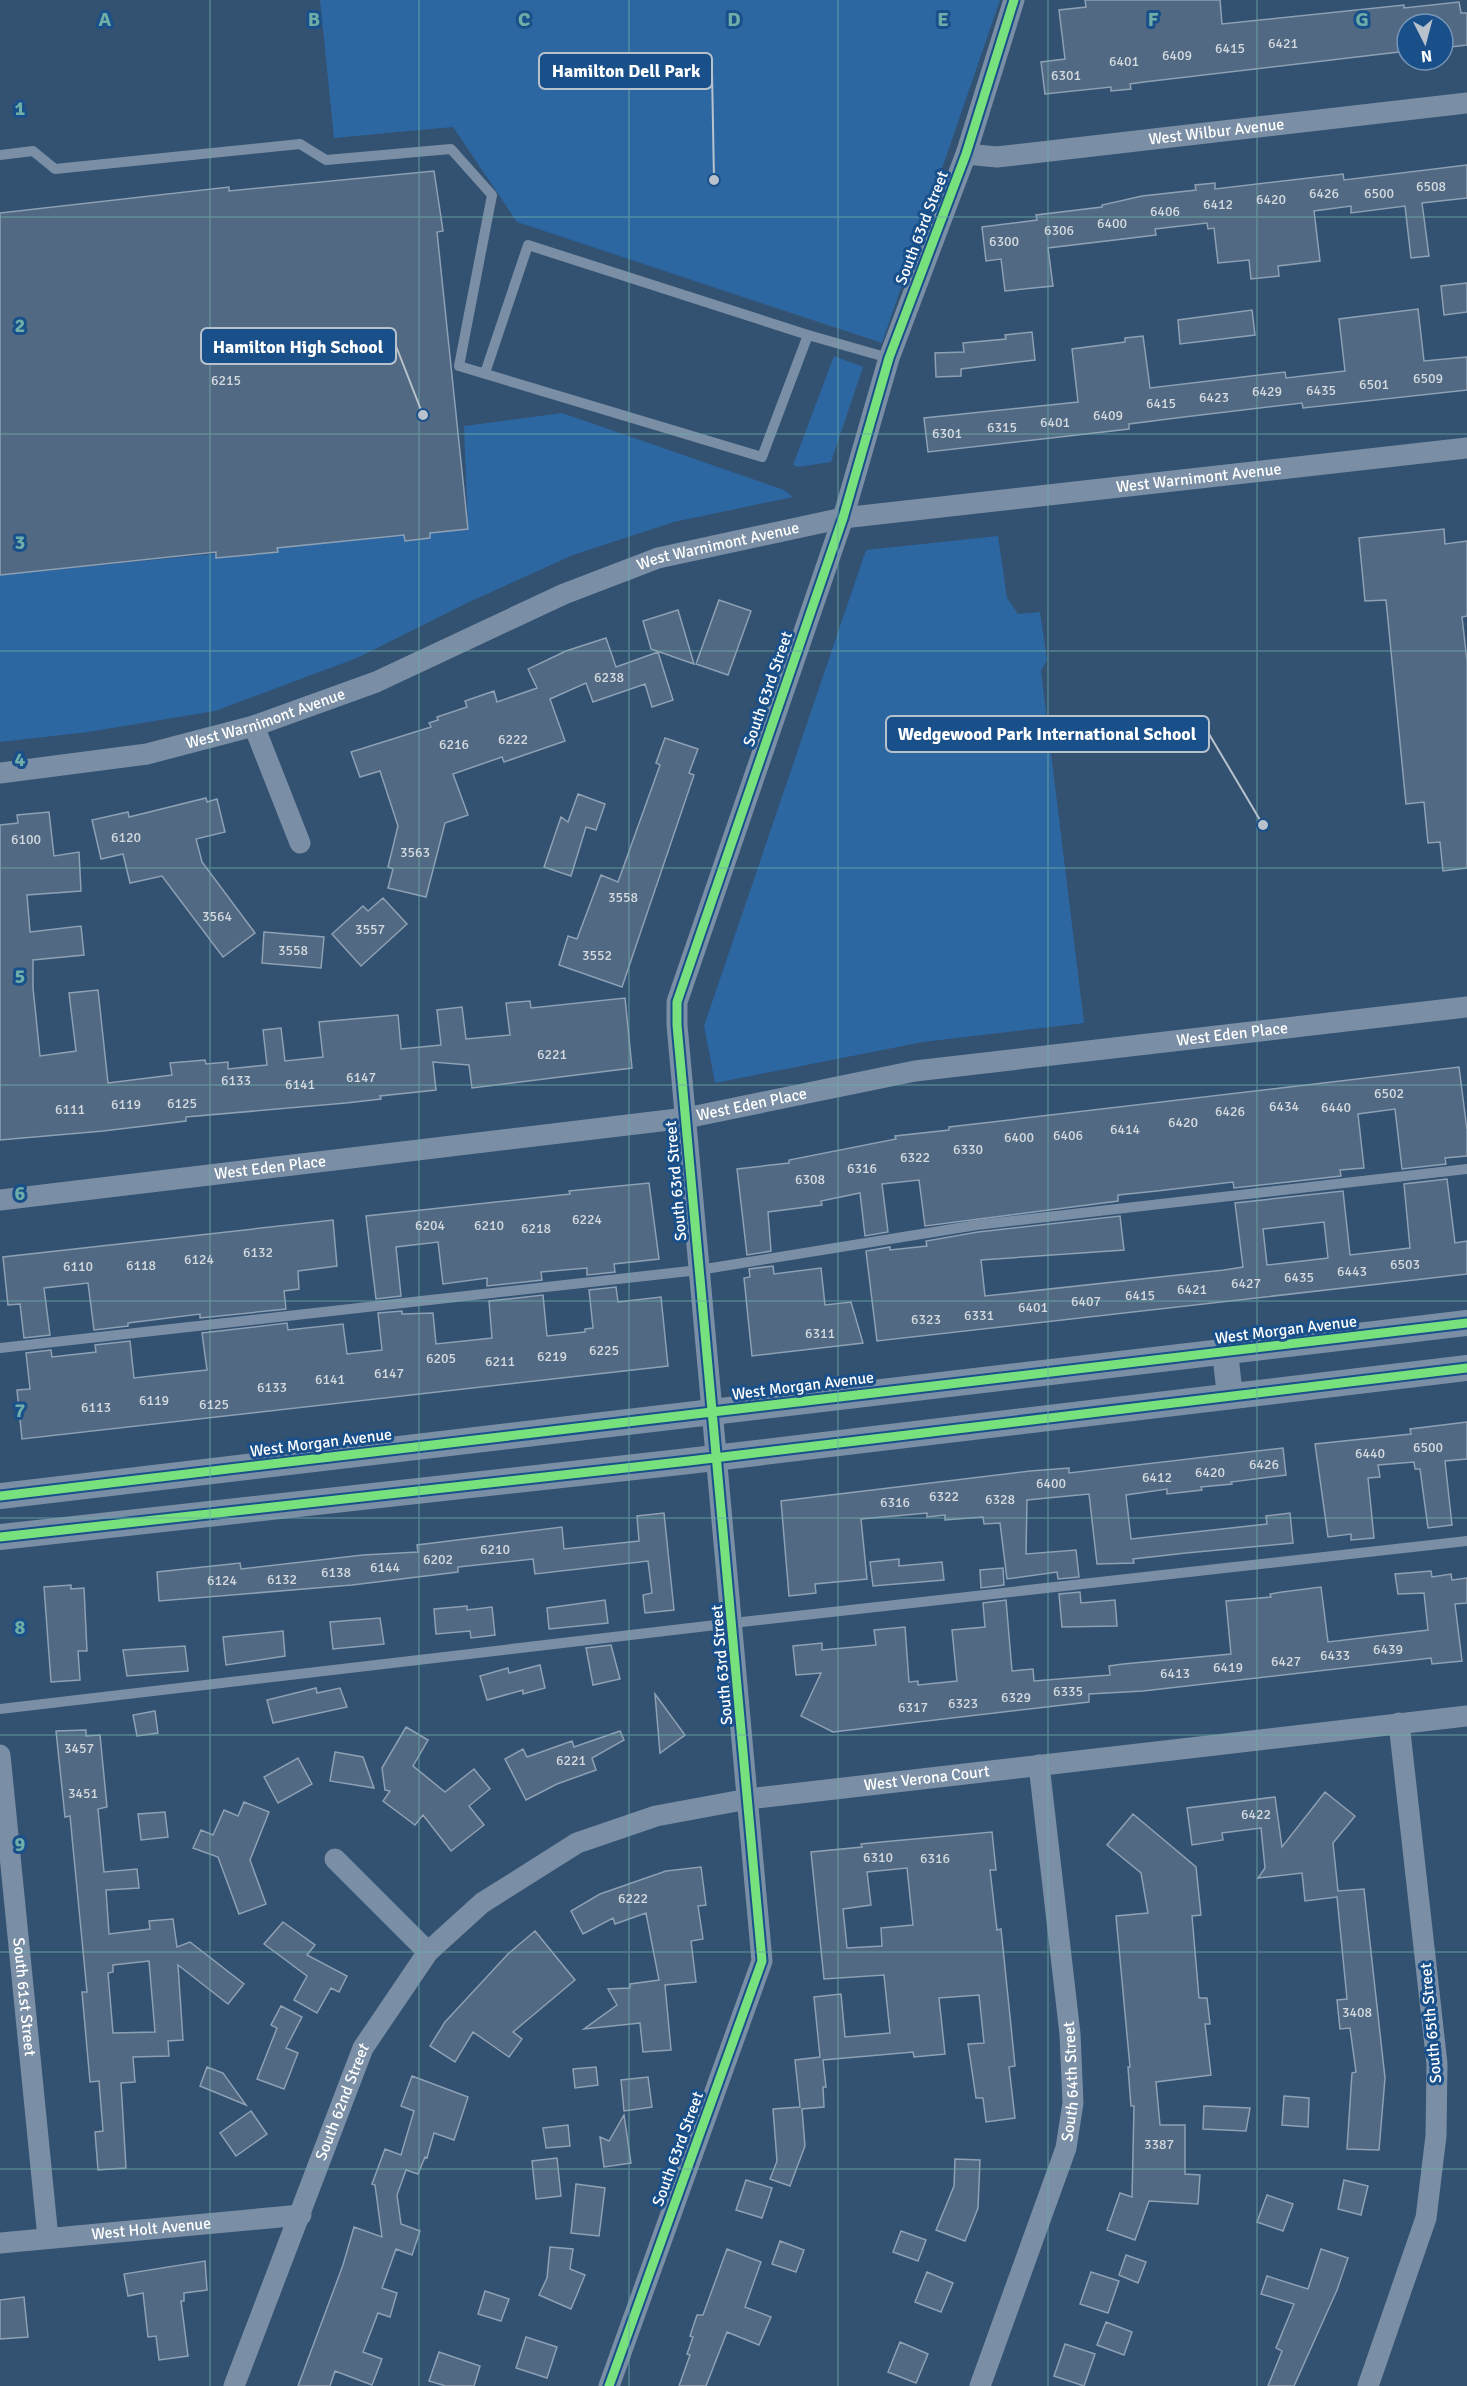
<svg xmlns="http://www.w3.org/2000/svg" width="1467" height="2386" viewBox="0 0 1467 2386" font-family="Signika,sans-serif">
<style>
.green{fill:#2d67a1}
.building{fill:#516982;stroke:#8ea0b4;stroke-width:1.5;fill-rule:evenodd}
.lines{fill:none;stroke-linecap:round;stroke-linejoin:round}
.service{stroke:#7a8fa5;stroke-width:10}
.minor{stroke:#7a8fa5;stroke-width:21}
.tertiary{stroke:#7a8fa5;stroke-width:26}
.cycleway-casing{stroke:#1a508a;stroke-width:13}
.cycleway{stroke:#77e17e;stroke-width:9}
.grid{fill:none;stroke:#6fada8;stroke-width:1.5;stroke-opacity:0.55}
.labels{text-anchor:middle;dominant-baseline:central;stroke-width:6;stroke-linejoin:round;paint-order:stroke}
.number-label{font-size:14px;fill:#d4dae0}
.street-label{font-size:16px;fill:#fff;stroke:#1a508a}
.grid-label{font-size:20px;text-anchor:middle;font-weight:bold;fill:#6fada8;stroke:#1a508a;stroke-width:6;stroke-linejoin:round;paint-order:stroke}
.leader{fill:none;stroke:#b8c2cd;stroke-width:2}
.callout-dot{fill:#b8c2cd;stroke:#1a508a;stroke-width:2}
.callout{fill:#1a508a;stroke:#b8c2cd;stroke-width:2}
.callout-label{font-size:18px;text-anchor:middle;font-weight:bold;fill:#fff}
</style>
<rect width="100%" height="100%" fill="#335171"/>
<path class="green" d="M320,0h680l-118,343 -365,-121 -64,-95 -119,11z
M834,356l29,11 -32,95 -33,5 -5,-2z
M562,413l222,77 9,7 -119,25 -101,33 -106,48 -110,55 -142,53 -127,21 -88,10v-167l468,-46 -4,-103z
M998,536l9,62 11,16 22,-2 7,48 -6,11 43,352 -161,19 -208,41 -11,-57 162,-476z"/>
<path class="building" d="M1085,0h135l2,24 182,-19v3l55,-6 2,11h6v32l-24,3v-24h-36v27l-263,31 -14,2 1,5 -20,2v-4l-66,7 -4,-32 24,-3 -6,-49 27,-3z
M1467,165v33l-45,5 7,53 -18,2 -6,-52 -54,7v-7l-37,5 6,50 -42,5 1,10 -28,3 -2,-19 -31,3 -4,-35 -6,1 -1,-6 -52,6 1,6 -108,13 5,38 -48,5 -4,-32 -15,2 -4,-34 55,-7 -1,-5 66,-8v-2l40,-9 54,-6 -1,-5 20,-2v6l128,-15 1,6z
M434,171l9,60 -6,1 31,297 -38,4v5l-25,3 -1,-6 -127,13 1,4 -62,6v-6l-216,23v-362l229,-26v4z
M1467,283v29l-23,3 -3,-29z
M1418,309l6,52 43,-4v33l-164,18 -1,-5 -118,14 -55,7v5l-201,23 -4,-34 154,-16 -6,-53 53,-7v-4l18,-2 7,52 135,-16 1,6 59,-7 -6,-52z
M1252,310l3,25 -75,9 -2,-24z
M1032,332l3,28 -74,9v7l-25,1 -1,-24 29,-1 -1,-9 43,-4 -1,-4z
M1444,529l1,15 22,-3v75l-5,1 5,44v207l-24,3 -3,-29 -12,1 -4,-41 -18,2 -20,-204 -21,1 -6,-63z
M719,600l32,11 -23,64 -32,-11z
M678,610l16,54 -43,-15 -8,-28z
M606,638l10,29 42,-15 15,48 -21,7 -7,-23 -52,18 -7,-19 -36,16 15,42 -61,21 -2,-5 -49,17 15,41 -23,8 -19,74 -38,-9 5,-19 -5,-2 10,-41 -18,-55 -20,6 -9,-25 80,-25 -2,-4 9,-3 -1,-3 30,-10 -2,-6 29,-10 3,11 40,-14 -9,-19 38,-18z
M665,738l33,11 -9,24 5,2 -72,212 -63,-22 9,-29 9,3 24,-64 17,7 42,-117 -4,-2z
M578,794l27,10 -9,26 -10,-3 -15,49 -27,-9 17,-50 7,5z
M206,798l1,4 10,-3 8,33 -29,7 6,23 53,71 -32,24 -61,-81 -32,7 -7,-29 -22,5 -9,-39 36,-8 1,5z
M49,812l5,44 25,-4 2,39 -54,4 3,37 51,-6 3,29 -51,5v28l7,68 36,-5 -7,-58 29,-3 10,93 64,-8 -2,-12 35,-3 1,4 22,-2v7l39,-4 -4,-35 18,-2 4,33 38,-4 -4,-35 79,-7 3,34 40,-4 -4,-35 25,-3 4,32 44,-4 -4,-32 24,-2 1,7 94,-10 7,70 -160,20 -3,-23 -36,-3 3,28 -56,6 1,3 -35,4 -160,14v4l-83,10 -103,9v-315l18,-2 -1,-8z
M383,898l24,26 -46,42 -29,-32 31,-28 5,5z
M264,932l60,5 -3,31 -59,-5z
M1459,1067l8,63v26l-22,2 1,6 -44,5 -7,-60 -37,5 6,54 -24,2 1,6 -107,12 -1,-6 -76,9 -39,4v6l-193,25 -6,-46 -37,4 6,48 -23,4 -5,-43 -39,8 1,4 -54,7 3,39 -24,4 -10,-86 52,-6v-3l107,-21 -1,-3 54,-6v-3z
M1447,1179l8,64 12,-2v33l-590,67 -11,-90 24,-4v3l37,-4 -1,-5 52,-9 142,-16 4,34 -143,10 4,36 239,-26 19,-3 -8,-64 108,-12 7,64 60,-7 -6,-64zM1324,1222l4,36 -61,7 -4,-36z
M649,1183l10,76 -45,5 1,8 -28,3v-7l-46,4 1,8 -55,6v-8l-44,6 -5,-42 -42,5 5,49 -25,3 -10,-83 204,-22 -1,-3z
M333,1220l4,46 -39,5 1,18 -15,2 2,18 -86,9v-4l-72,9v3l-34,4 -6,-47 -44,5 6,47 -26,3 -4,-34 -12,1 -5,-48z
M773,1266l1,8 47,-6 4,37 26,-3 12,41 -111,13 -8,-78 6,-1 -1,-8z
M616,1287l2,15 43,-5 7,69 -646,73 -5,-49 13,-1 -4,-36 25,-3 1,7 44,-5 -1,-7 35,-4 4,37 35,-4 38,-4 -5,-37 85,-10 1,7 55,-6 4,30 35,-4 -4,-37 24,-2v3l31,-1 3,31 56,-6 -3,-37 54,-6 4,41 38,-4v-3l8,-1 -4,-38z
M1467,1422v37l-22,2 7,64 -24,3 -8,-59h-5l-1,-7 -36,3 2,12 -12,1 6,60 -23,2v-6l-23,3 -13,-93 96,-10 -1,-5z
M1283,1448l3,27 -55,7 1,2 -31,3 1,3 -35,4v-5l-41,6 5,44 136,-15 -1,-8 24,-3 3,30 -107,10 -53,6 1,4 -37,1 -8,-70 -62,6 -1,54 50,-4 3,27 -21,2 -1,-7 -50,7 -7,-56 -16,1 -1,-7 -38,3v-5l-18,2v-4l-66,6 6,60 -52,5 1,9 -27,3 -8,-95 249,-30 39,-3v5z
M664,1513l10,97 -29,3 -2,-18 9,-2 -4,-32 -113,13 -2,-15 -75,8v5l-106,13 -193,16 -2,-29 83,-9 1,6 122,-14 55,-3 -1,-7 145,-18 2,22 75,-8 -2,-25z
M899,1559v7l43,-4 2,18 -71,6 -3,-24z
M1003,1568l1,17 -23,3 -1,-18z
M1431,1571l1,6 19,-3 1,6 15,-2v25l-12,1 7,57 -30,3 -1,-6 -288,33 -54,3v8l-256,30 -32,-16 20,-43 -25,2 -3,-29 29,-3v7l54,-5 -2,-15 31,-3 4,55 9,-1v4l39,-4 -5,-51 33,-3 -2,-24 23,-3 6,71 21,-2 1,12 76,-6 -1,-9 14,-2 108,-10 -5,-53 45,-4 -1,-3 12,-2 39,-5 7,55 100,-12 -4,-37 -26,1 -3,-20z
M71,1585v4l13,-1 3,63h-9l2,29 -29,2 -7,-95z
M1080,1592l1,11 34,-3 2,26 -55,1 -3,-33z
M605,1600l3,23 -59,6 -2,-21z
M467,1606v4l25,-3 3,28 -24,3 -1,-7 -34,3 -2,-25z
M380,1618l4,26 -51,5 -3,-27z
M283,1631l2,25 -59,9 -3,-28z
M611,1645l9,34 -27,6 -7,-37z
M185,1646l3,25 -61,5 -4,-26z
M540,1665l5,23 -22,6v-4l-36,10 -7,-24 28,-8 1,5z
M316,1688l1,5 23,-5 7,19 -74,16 -6,-23z
M655,1694l30,41 -25,18z
M155,1711l3,22 -21,3 -4,-21z
M406,1727l22,13 -15,26 32,26 29,-23 16,20 -21,17 15,19 -33,26 -28,-36 -8,10 -32,-24 7,-10 -5,-1 -3,-22z
M86,1730v6l14,-1 7,72 -9,2 6,63 33,-3 2,19 -33,2 3,44 41,-5 -1,-8 24,-2 4,28 13,-5 54,42 -16,20 -50,-39 5,75 -15,1 1,15 -36,1 2,25 -14,1 5,85 -28,2 -3,-38 8,-1 -4,-50 -9,1 -8,-90h5l-17,-176 -5,1 -9,-86zM149,1961l6,71 -42,1 -5,-60 5,-1v-7z
M620,1731l4,9 -32,18 4,12 -39,14 -31,16 -21,-41 18,-10 4,8 45,-16 2,6z
M335,1752l28,5 11,31 -44,-7z
M298,1758l14,26 -34,19 -14,-26z
M1325,1792l30,24 -22,27 5,48 26,-2 21,189 -6,72 -32,-1 5,-76 4,-1 -6,-44 -10,1 -3,-29 10,-1 -10,-102 -32,4 -3,-28 -44,5 7,-10 -4,-40 -39,5 1,7 -31,5 -5,-37 88,-11 7,50z
M244,1802l25,10 -19,48 16,44 -27,10 -21,-57 -25,-9 8,-18 12,5 11,-25 14,6z
M165,1812l3,25 -27,3 -3,-26z
M1133,1814l63,53 5,48 -9,1 7,82h8l3,26h-5l6,51 -55,7 4,43h25v49l15,1 -2,29 -49,-3 -14,39 -28,-10 13,-37 12,4 2,-91h-3l-3,-39h2l-14,-151 32,-3 -7,-40 -34,-28z
M992,1832l4,38h-6l7,60 4,-1 11,107 3,30 -6,1 6,51 -29,4 -3,-24h-7l-8,-54 16,-1 -5,-48 -40,3 6,56 -31,3 -1,-5 -90,8 3,27h-3l1,20 -22,2 3,37 -15,40 -20,-7 7,-18 -4,-52 27,-2 -5,-47 25,-3 -6,-60 27,-3 4,43 45,-4 -6,-58 -60,4 -13,-127 51,-5 -1,-3 31,-3zM907,1868l6,57 -32,3 1,18 -35,2 -4,-39 28,-4 -4,-33z
M701,1867l5,38 -8,1 5,33 -12,2 5,41 -31,3 6,65 -28,2 -3,-29 -56,6 33,-24 -9,-16 22,-1v-4l29,-4 -13,-67 -31,11 -2,-6 -30,16 -12,-23 29,-17 66,-23z
M283,1922l32,23 -8,10 40,21 -8,16 -8,-4 -14,25 -23,-13 13,-24 -43,-32z
M535,1931l40,49 -62,52 9,7 -13,18 -36,-25 -18,30 -25,-16 15,-24 63,-68z
M281,2006l21,11 -16,31 12,5 -14,36 -27,-10 20,-51 -6,-3z
M207,2067l16,6 23,32 -46,-19z
M596,2067l2,18 -23,3 -2,-19z
M412,2076l56,21 -14,43 -20,-7 -7,25 -2,-1 -7,17 -12,-4 -9,25 4,29 19,7 -8,24 -16,-6 -14,39 15,5 -7,24 -12,-4 -15,39 19,7 -10,26 -37,-14 -5,15h-32l45,-121 11,-38 28,10 -7,-52 -3,-1 13,-35 16,6 13,-44 -13,-5z
M648,2077l4,30 -28,4 -3,-31z
M1284,2096l25,2 -1,29 -26,-2z
M1204,2106l46,2 -4,23 -43,-2z
M251,2111l16,23 -31,22 -16,-23z
M624,2115l7,48 -27,4 -4,-30 9,4z
M568,2125l2,21 -24,2 -3,-20z
M557,2158l4,38 -25,3 -4,-38z
M955,2159l25,1 -2,48 -13,33 -29,-11 18,-44z
M746,2180l26,8 -10,30 -26,-8z
M1344,2180l24,6 -7,29 -23,-6z
M576,2184l29,4 -6,48 -28,-3z
M1267,2195l26,9 -10,27 -26,-9z
M901,2231l25,9 -8,21 -25,-9z
M780,2241l24,9 -8,22 -24,-8z
M550,2247l23,2 -3,20 15,6 -14,34 -32,-14 8,-17z
M727,2249l34,13 -16,45 26,10 -12,28 -32,-13 -21,54h-27l11,-31 -3,-1 6,-17 -3,-1 7,-21h6z
M1321,2249l27,9 -11,32 -43,96h-26l14,-35 -6,-3 18,-44 -33,-10 6,-18 41,13z
M1126,2255l20,7 -8,21 -19,-8z
M205,2261l2,29 -23,3v8h-3l7,55 -29,4 -3,-24 -8,1 -5,-44 -15,3 -4,-22z
M927,2272l26,11 -12,29 -26,-10z
M1091,2272l28,9 -11,32 -28,-9z
M485,2291l24,8 -8,22 -23,-7z
M24,2297l4,40 -28,2v-39z
M1106,2322l26,10 -8,23 -27,-10z
M526,2337l31,10 -10,31 -31,-10z
M900,2342l28,12 -12,29 -28,-11z
M1065,2344l30,10 -11,32 -30,-10z
M439,2352l41,14 -6,20h-28l-17,-5z"/>
<g class="lines">
<path class="service" d="M0,155l33,-4 22,18 245,-25 26,16 125,-11 41,46 -33,171 303,91 46,-122 81,23
M485,373l43,-128 280,90
M0,1348l699,-78 278,-45 490,-56
M0,1709l733,-86 734,-82"/>
<g class="minor">
<path id="s1" d="M966,154l31,3 470,-54"/>
<path d="M254,726l46,117"/>
<path id="s2" d="M0,773l147,-19 107,-28 122,-44 188,-88 94,-36 185,-40 624,-70"/>
<path id="s3" d="M0,1200l686,-82 229,-47 552,-64"/>
<path id="s4" d="M0,1755l48,483"/>
<path d="M335,1859l93,93"/>
<path id="s5" d="M0,2243l301,-28"/>
<path id="s6" d="M234,2386l129,-338 65,-96 54,-49 95,-60 79,-27 92,-17 719,-83"/>
<path d="M609,2386l153,-425 -85,-936v-23l166,-484 46,-160 77,-204 48,-154"/>
<path id="s7" d="M980,2386l86,-238 7,-45 -3,-69 -31,-269"/>
<path d="M1368,2386l58,-168 10,-82 1,-72 -38,-341"/>
</g>
<path class="tertiary" d="M1225,1352l5,44
M0,1496l1467,-173
M0,1537l689,-76 778,-93"/>
<g class="cycleway-casing">
<path id="cycleway" d="M0,1496l1467,-173
M0,1537l689,-76 778,-93
M609,2386l153,-425 -85,-936v-23l166,-484 46,-160 77,-204 48,-154"/>
</g>
<use href="#cycleway" class="cycleway"/>
</g>
<path class="grid" d="M210,0v2386M419,0v2386M629,0v2386M838,0v2386M1048,0v2386M1257,0v2386M0,217h1467M0,434h1467M0,651h1467M0,868h1467M0,1085h1467M0,1301h1467M0,1518h1467M0,1735h1467M0,1952h1467M0,2169h1467"/>
<g class="labels">
<g class="number-label">
<text x="1283" y="43">6421</text>
<text x="1230" y="48">6415</text>
<text x="1177" y="55">6409</text>
<text x="1124" y="61">6401</text>
<text x="1066" y="75">6301</text>
<text x="1431" y="186">6508</text>
<text x="1324" y="193">6426</text>
<text x="1379" y="193">6500</text>
<text x="1271" y="199">6420</text>
<text x="1218" y="204">6412</text>
<text x="1165" y="211">6406</text>
<text x="1112" y="223">6400</text>
<text x="1059" y="230">6306</text>
<text x="1004" y="241">6300</text>
<text x="1428" y="378">6509</text>
<text x="226" y="380">6215</text>
<text x="1374" y="384">6501</text>
<text x="1321" y="390">6435</text>
<text x="1267" y="391">6429</text>
<text x="1214" y="397">6423</text>
<text x="1161" y="403">6415</text>
<text x="1108" y="415">6409</text>
<text x="1055" y="422">6401</text>
<text x="1002" y="427">6315</text>
<text x="947" y="433">6301</text>
<text x="609" y="677">6238</text>
<text x="513" y="739">6222</text>
<text x="454" y="744">6216</text>
<text x="126" y="837">6120</text>
<text x="26" y="839">6100</text>
<text x="415" y="852">3563</text>
<text x="623" y="897">3558</text>
<text x="217" y="916">3564</text>
<text x="370" y="929">3557</text>
<text x="293" y="950">3558</text>
<text x="597" y="955">3552</text>
<text x="552" y="1054">6221</text>
<text x="361" y="1077">6147</text>
<text x="236" y="1080">6133</text>
<text x="300" y="1084">6141</text>
<text x="1389" y="1093">6502</text>
<text x="182" y="1103">6125</text>
<text x="126" y="1104">6119</text>
<text x="1284" y="1106">6434</text>
<text x="1336" y="1107">6440</text>
<text x="70" y="1109">6111</text>
<text x="1230" y="1111">6426</text>
<text x="1183" y="1122">6420</text>
<text x="1125" y="1129">6414</text>
<text x="1068" y="1135">6406</text>
<text x="1019" y="1137">6400</text>
<text x="968" y="1149">6330</text>
<text x="915" y="1157">6322</text>
<text x="862" y="1168">6316</text>
<text x="810" y="1179">6308</text>
<text x="587" y="1219">6224</text>
<text x="430" y="1225">6204</text>
<text x="489" y="1225">6210</text>
<text x="536" y="1228">6218</text>
<text x="258" y="1252">6132</text>
<text x="199" y="1259">6124</text>
<text x="1405" y="1264">6503</text>
<text x="141" y="1265">6118</text>
<text x="78" y="1266">6110</text>
<text x="1352" y="1271">6443</text>
<text x="1299" y="1277">6435</text>
<text x="1246" y="1283">6427</text>
<text x="1192" y="1289">6421</text>
<text x="1140" y="1295">6415</text>
<text x="1086" y="1301">6407</text>
<text x="1033" y="1307">6401</text>
<text x="979" y="1315">6331</text>
<text x="926" y="1319">6323</text>
<text x="820" y="1333">6311</text>
<text x="604" y="1350">6225</text>
<text x="552" y="1356">6219</text>
<text x="441" y="1358">6205</text>
<text x="500" y="1361">6211</text>
<text x="389" y="1373">6147</text>
<text x="330" y="1379">6141</text>
<text x="272" y="1387">6133</text>
<text x="154" y="1400">6119</text>
<text x="214" y="1404">6125</text>
<text x="96" y="1407">6113</text>
<text x="1428" y="1447">6500</text>
<text x="1370" y="1453">6440</text>
<text x="1264" y="1464">6426</text>
<text x="1210" y="1472">6420</text>
<text x="1157" y="1477">6412</text>
<text x="1051" y="1483">6400</text>
<text x="944" y="1496">6322</text>
<text x="1000" y="1499">6328</text>
<text x="895" y="1502">6316</text>
<text x="495" y="1549">6210</text>
<text x="438" y="1559">6202</text>
<text x="385" y="1567">6144</text>
<text x="336" y="1572">6138</text>
<text x="282" y="1579">6132</text>
<text x="222" y="1580">6124</text>
<text x="1388" y="1649">6439</text>
<text x="1335" y="1655">6433</text>
<text x="1286" y="1661">6427</text>
<text x="1228" y="1667">6419</text>
<text x="1175" y="1673">6413</text>
<text x="1068" y="1691">6335</text>
<text x="1016" y="1697">6329</text>
<text x="963" y="1703">6323</text>
<text x="913" y="1707">6317</text>
<text x="79" y="1748">3457</text>
<text x="571" y="1760">6221</text>
<text x="83" y="1793">3451</text>
<text x="1256" y="1814">6422</text>
<text x="878" y="1857">6310</text>
<text x="935" y="1858">6316</text>
<text x="633" y="1898">6222</text>
<text x="1357" y="2012">3408</text>
<text x="1159" y="2144">3387</text>
</g>
<g class="street-label">
<text stroke="none"><textPath href="#s1" startOffset="252">West Wilbur Avenue</textPath></text>
<text transform="translate(922 228) rotate(-69)">South 63rd Street</text>
<text stroke="none"><textPath href="#s2" startOffset="1244">West Warnimont Avenue</textPath></text>
<text stroke="none"><textPath href="#s2" startOffset="758">West Warnimont Avenue</textPath></text>
<text transform="translate(768 689) rotate(-71)">South 63rd Street</text>
<text stroke="none"><textPath href="#s2" startOffset="272">West Warnimont Avenue</textPath></text>
<text stroke="none"><textPath href="#s3" startOffset="1244">West Eden Place</textPath></text>
<text stroke="none"><textPath href="#s3" startOffset="758">West Eden Place</textPath></text>
<text stroke="none"><textPath href="#s3" startOffset="272">West Eden Place</textPath></text>
<text transform="translate(676 1181) rotate(-95)">South 63rd Street</text>
<text transform="translate(1286 1330) rotate(-7)">West Morgan Avenue</text>
<text transform="translate(803 1386) rotate(-7)">West Morgan Avenue</text>
<text transform="translate(321 1443) rotate(-7)">West Morgan Avenue</text>
<text transform="translate(722 1665) rotate(-95)">South 63rd Street</text>
<text stroke="none"><textPath href="#s6" startOffset="1020">West Verona Court</textPath></text>
<text stroke="none"><textPath href="#s4" startOffset="243">South 61st Street</textPath></text>
<text transform="translate(1431 2023) rotate(-95)">South 65th Street</text>
<text stroke="none"><textPath href="#s7" startOffset="320">South 64th Street</textPath></text>
<text stroke="none"><textPath href="#s6" startOffset="304">South 62nd Street</textPath></text>
<text transform="translate(678 2149) rotate(-70)">South 63rd Street</text>
<text stroke="none"><textPath href="#s5" startOffset="152">West Holt Avenue</textPath></text>
</g>
</g>
<g class="grid-label">
<text x="105" y="26">A</text>
<text x="314" y="26">B</text>
<text x="524" y="26">C</text>
<text x="734" y="26">D</text>
<text x="943" y="26">E</text>
<text x="1153" y="26">F</text>
<text x="1362" y="26">G</text>
<text x="20" y="115">1</text>
<text x="20" y="332">2</text>
<text x="20" y="549">3</text>
<text x="20" y="766">4</text>
<text x="20" y="983">5</text>
<text x="20" y="1200">6</text>
<text x="20" y="1417">7</text>
<text x="20" y="1634">8</text>
<text x="20" y="1851">9</text>
</g>
<path class="leader" d="M714 180L712 71M423 415L396 346M1263 825L1209 734"/>
<g class="callout-dot">
<circle cx="714" cy="180" r="6"/>
<circle cx="423" cy="415" r="6"/>
<circle cx="1263" cy="825" r="6"/>
</g>
<g class="callout">
<rect x="539" y="53" width="173" height="36" rx="6"/>
<rect x="201" y="328" width="195" height="36" rx="6"/>
<rect x="886" y="716" width="323" height="36" rx="6"/>
</g>
<g class="callout-label">
<text x="626" y="77">Hamilton Dell Park</text>
<text x="298" y="353">Hamilton High School</text>
<text x="1047" y="740">Wedgewood Park International School</text>
</g>
<g transform="translate(1425 42) rotate(174)"><circle r="28" fill="#1a508a" stroke="#7696b9" stroke-width="1.5"/>
<path d="M0-4.5L10 22L0 15L-10 22Z" fill="#b8c2cd"/>
<text y="-9" font-size="16" font-weight="bold" text-anchor="middle" fill="#ffffff">N</text>
</g>
</svg>
